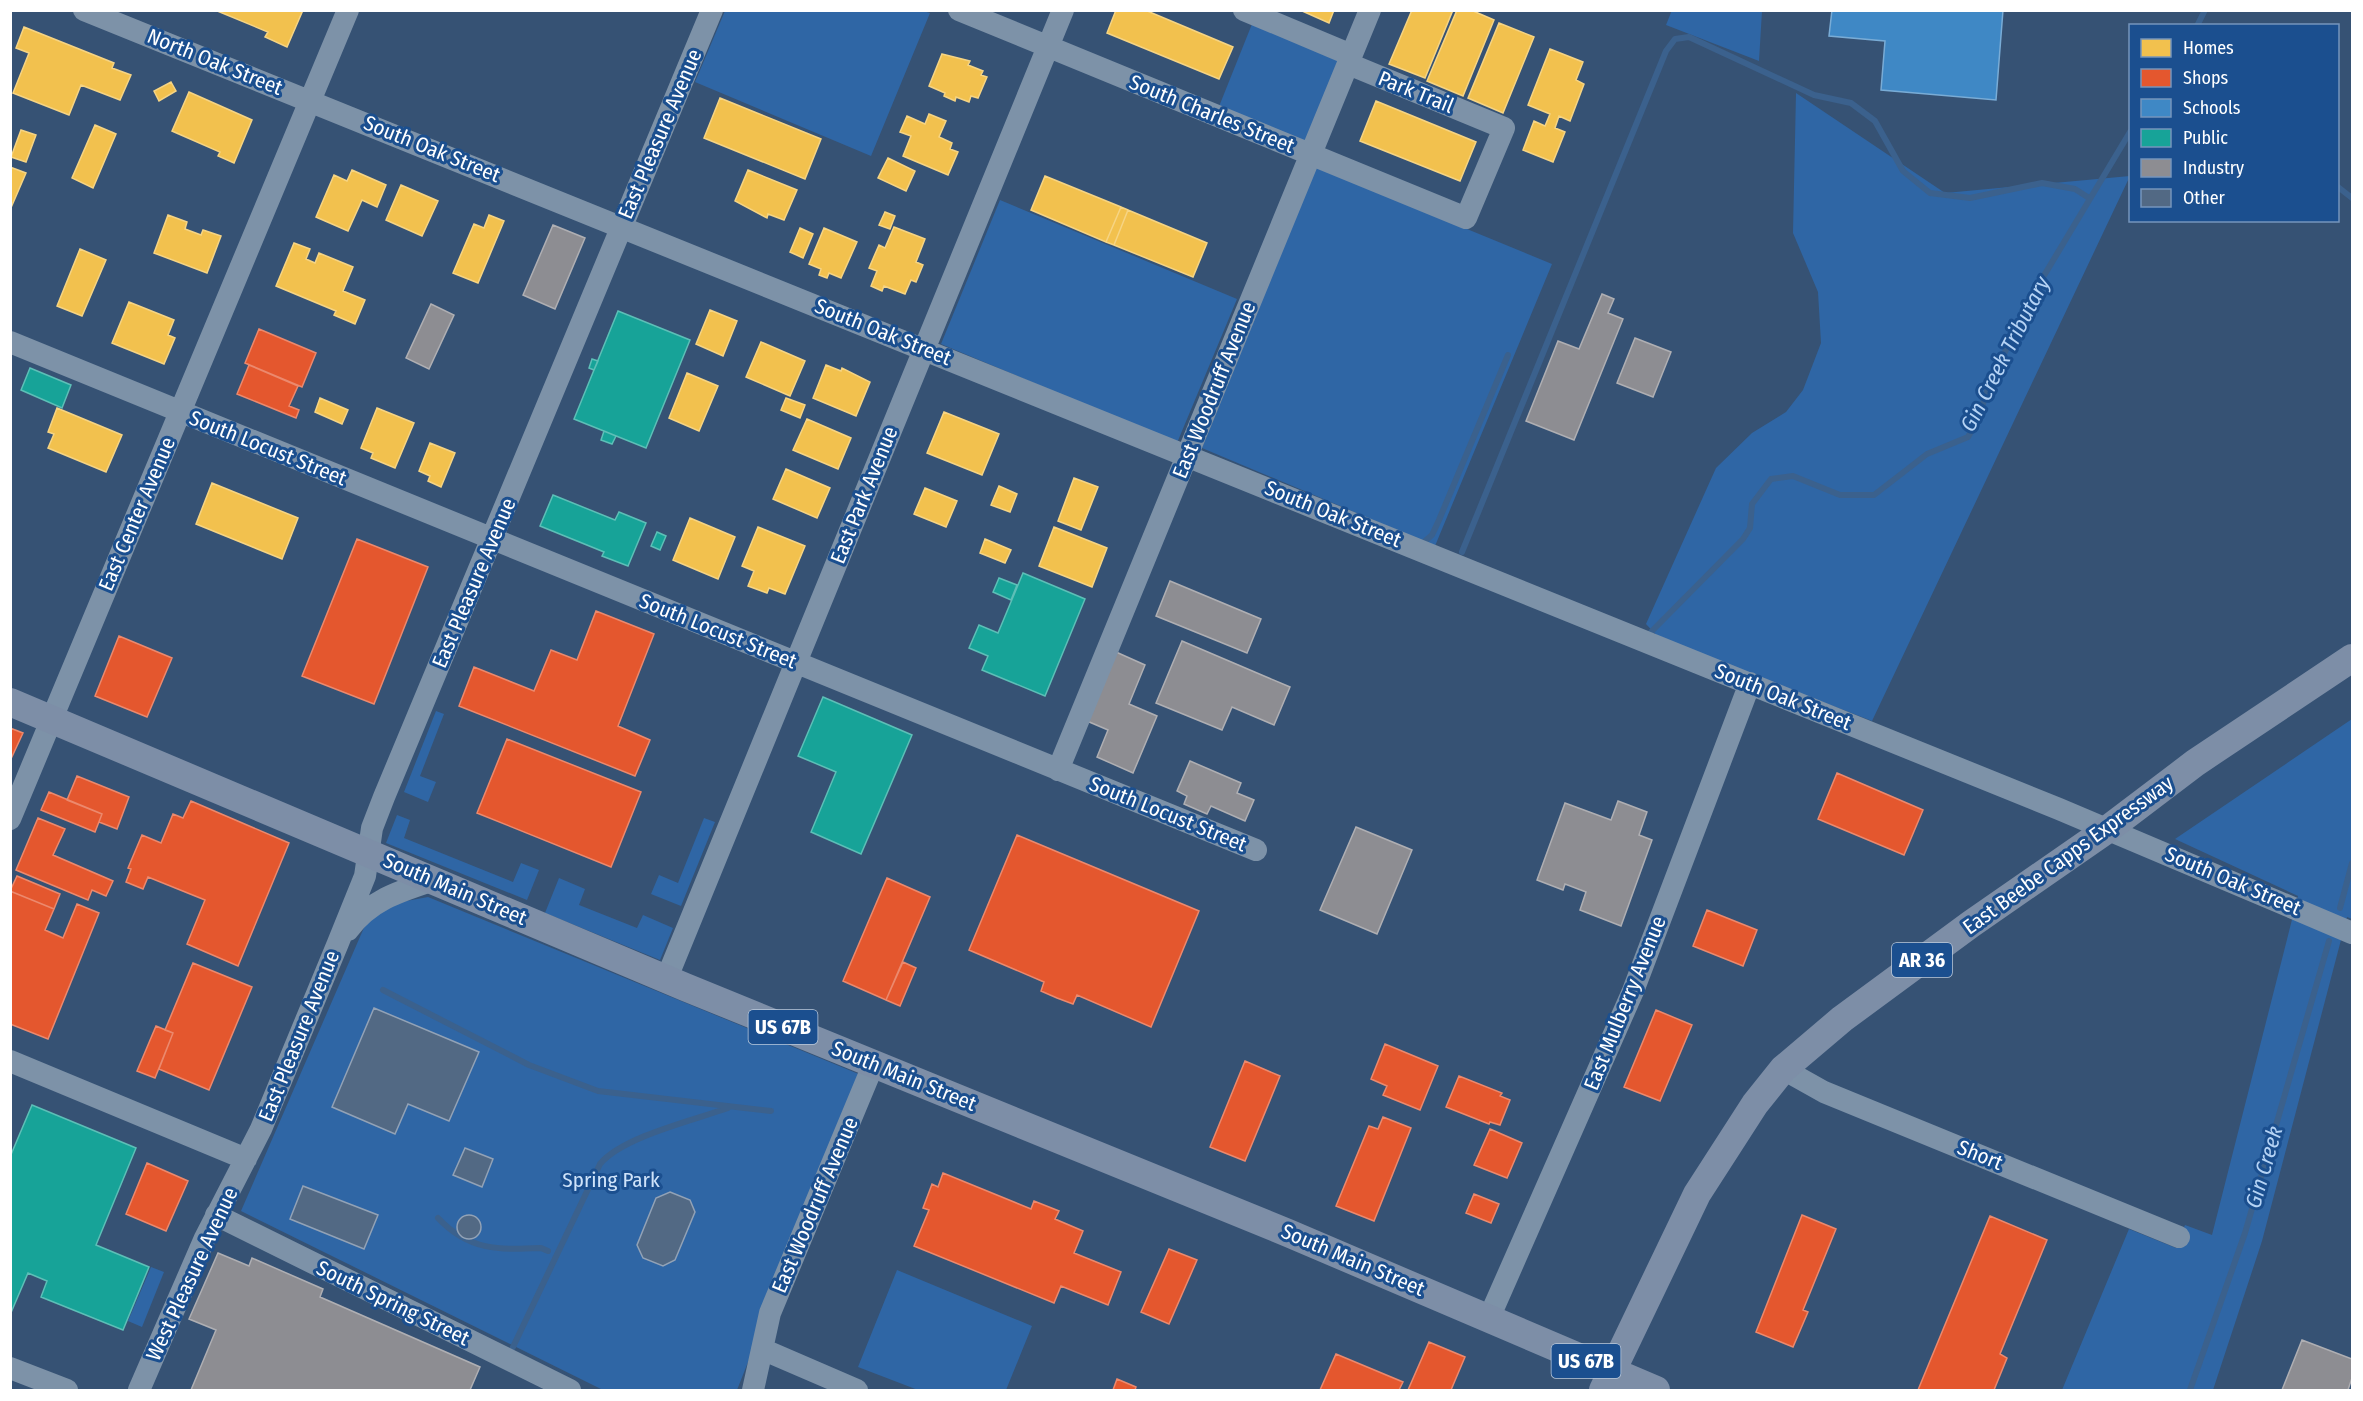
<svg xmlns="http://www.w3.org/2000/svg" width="2363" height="1401" viewBox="0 0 2363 1401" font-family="'Fira Sans Condensed',sans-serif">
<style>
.green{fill:#2f66a5}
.homes{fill:#f2c14e;stroke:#f6d483;stroke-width:1.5}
.shops{fill:#e4572e;stroke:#ec896d;stroke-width:1.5}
.schools{fill:#3f88c5;stroke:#79acd6;stroke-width:1.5}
.public{fill:#17a398;stroke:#5dbfb7;stroke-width:1.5}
.industry{fill:#8d8d92;stroke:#afafb3;stroke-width:1.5}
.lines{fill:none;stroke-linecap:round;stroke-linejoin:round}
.stream{stroke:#3b618d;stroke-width:6}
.building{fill:#526984;stroke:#92a2b6;stroke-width:1.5}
.minor{stroke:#7d92a8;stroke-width:22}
.major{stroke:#7d8ea7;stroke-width:28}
.labels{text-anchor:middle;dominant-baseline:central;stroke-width:6;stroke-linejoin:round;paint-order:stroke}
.shield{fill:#1b4f8f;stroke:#bbcadd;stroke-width:1.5}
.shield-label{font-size:20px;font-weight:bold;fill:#fff}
.street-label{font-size:21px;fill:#fff;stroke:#1b4f8f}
.park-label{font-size:21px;fill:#cfe3fa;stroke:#1b4f8f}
.water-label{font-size:22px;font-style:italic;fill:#b5d3f5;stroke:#1b4f8f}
</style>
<rect width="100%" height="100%" fill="#365274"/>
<path class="green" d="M1672,10l90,1 -3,50 -93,-36z
M923,11l7,2 -59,143 -176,-74 30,-71z
M1252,24l87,36 -34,84 -87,-35z
M1796,93l149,100 185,-17 -258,545 -212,-82 -14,-15 70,-156 36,-35 34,-21 17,-22 18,-47 -3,-51 -25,-59z
M1316,167l236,97 -117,282 -233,-98z
M1000,200l237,99 -60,144 -236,-99z
M436,711l8,3 -24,62 16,6 -8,20 -24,-10z
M2352,719v200l-5,-2 -85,324 -49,149h-151l67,-161 47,19 9,-23 27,10 86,-339 -123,-57z
M397,815l13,5 -6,18 109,44 8,-19 18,7 -12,30 -141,-57z
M704,818l11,4 -34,84 -30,-12 8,-19 19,8z
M559,878l26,11 -6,16 58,23 6,-13 30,13 -13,32 -115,-47z
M428,897l433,178 -124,315h-134l-362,-179 125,-288 24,-19z
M151,1267l13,5 -22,55 -14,-6z
M897,1270l135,56 -26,64h-88l-60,-23z"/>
<path class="homes" d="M215,10h88l-16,37 -22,-10 3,-5z
M1116,10h29l88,37 -14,32 -112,-46z
M1300,10h34l-5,13z
M1412,10h41l-28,68 -36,-14z
M1457,10h14l23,10 -31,76 -36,-15z
M1499,23l35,14 -31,76 -35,-15z
M24,27l90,36 -2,5 19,7 -11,25 -39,-15 -12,30 -56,-22 16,-40 -13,-5z
M1550,49l33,13 -7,18 8,4 -14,37 -11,-5 -4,12 10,4 -12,30 -30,-12 11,-29 11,5 5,-12 -22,-9z
M942,54l28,7 -2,4 15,6 -2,4 6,2 -9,21 -7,-2 -2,6 -13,-5 -1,4 -11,-5 1,-3 -16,-7z
M171,82l5,9 -17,10 -5,-10z
M189,92l63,28 -18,43 -16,-7 2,-4 -48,-21z
M720,98l101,41 -16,40 -101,-41z
M1376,101l100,41 -16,39 -100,-40z
M929,114l17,7 -7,16 13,6 -2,6 8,3 -10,23 -45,-19 8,-20 -11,-4 7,-16 18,8z
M95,125l21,9 -23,54 -21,-10z
M21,130l15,5 -10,27 -15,-5z
M888,158l27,13 -9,20 -28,-13z
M10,167l16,6 -16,37z
M352,170l34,15 -9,22 -15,-7 -14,31 -32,-14 18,-42 13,6z
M748,170l49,20 -13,30 -16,-6 -1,4 -32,-17z
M1045,176l76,31 -15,35 -75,-32z
M401,185l37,16 -16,35 -36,-16z
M1121,207l7,3 -14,35 -8,-3z
M1128,210l79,33 -14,34 -79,-32z
M885,212l10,4 -5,13 -11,-4z
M168,215l19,7 -2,7 16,6 2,-5 18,6 -14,37 -53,-20z
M489,215l15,6 -26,62 -25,-10 21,-49 10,4z
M894,227l31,12 -9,23 7,3 -7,17 -5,-2 -6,14 -21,-8 -2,5 -11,-5 6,-15 -8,-3 10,-23 6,3z
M800,228l13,6 -10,24 -13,-6z
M824,228l33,14 -16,36 -12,-5 -2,5 -8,-3 2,-6 -12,-5z
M294,243l16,6 -4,10 9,4 4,-10 34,14 -10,24 22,9 -10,24 -21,-9 2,-4 -60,-25z
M80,249l26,11 -24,56 -25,-10z
M129,302l45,18 -6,15 7,3 -11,26 -52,-21z
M710,310l27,11 -14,35 -27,-12z
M761,342l44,19 -15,35 -44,-19z
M826,365l15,6 1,-3 28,14 -14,34 -43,-18z
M687,373l31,13 -19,45 -30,-13z
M320,398l28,12 -6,14 -27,-12z
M786,398l19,7 -5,13 -19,-8z
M57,408l65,27 -16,37 -58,-24 6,-14 -6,-2z
M377,408l37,15 -19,45 -24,-10 2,-5 -12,-5z
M944,412l55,22 -17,41 -55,-22z
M807,419l44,19 -13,31 -45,-19z
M430,443l25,10 -14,34 -13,-6 2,-5 -11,-5z
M786,469l44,19 -13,30 -44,-19z
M1074,478l24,9 -17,43 -23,-9z
M212,483l86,35 -16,41 -86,-35z
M999,486l18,8 -7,18 -19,-7z
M925,488l32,13 -11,26 -32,-13z
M690,518l45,19 -17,42 -45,-19z
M758,527l47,19 -20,48 -16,-6 -2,5 -19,-7 6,-15 -12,-5z
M1054,527l53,21 -15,39 -53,-21z
M985,539l26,11 -6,13 -25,-10z"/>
<path class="shops" d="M259,329l57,24 -14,34 -57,-24z
M249,365l49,21 -9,20 10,4 -3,8 -59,-24z
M357,539l71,28 -54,137 -72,-28z
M596,611l58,23 -36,92 32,14 -15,36 -176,-70 15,-39 60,24 17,-41 26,10z
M119,636l53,22 -25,59 -52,-21z
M10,728l13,5 -13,28z
M507,739l134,53 -30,75 -134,-54z
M1837,773l86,37 -19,45 -86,-36z
M77,776l52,21 -12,32 -18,-7 3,-8 -35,-14z
M49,792l53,22 -7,18 -54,-22z
M191,801l98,42 -51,123 -51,-22 18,-44 -57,-23 -5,12 -17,-7 5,-13 -3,-1 14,-33 19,8 12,-29 10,4z
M38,818l27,11 -12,26 60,26 -7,15 -14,-6 -4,10 -72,-30z
M1017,835l182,76 -48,116 -74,-32 -4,9 -16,-6 -16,-7 3,-9 -75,-32z
M17,876l43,18 -6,15 -44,-18z
M887,878l43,19 -44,103 -43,-19z
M10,891l44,18 -9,21 18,8 14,-34 22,9 -51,126 -38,-15z
M1707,910l50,20 -14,36 -50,-20z
M903,962l13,6 -16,38 -14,-6z
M193,963l59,24 -43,103 -50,-21 14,-36 -8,-3z
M1656,1010l36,15 -32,76 -36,-14z
M156,1026l17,7 -18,45 -18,-7z
M1385,1044l53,22 -18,44 -37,-15 4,-9 -16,-7z
M1245,1061l35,15 -35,85 -35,-14z
M1459,1076l43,17 -2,3 10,4 -10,25 -10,-3 -1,2 -43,-17z
M1383,1117l28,11 -37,93 -38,-15 33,-80 9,3z
M1490,1129l32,14 -15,35 -33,-13z
M147,1163l41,18 -22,50 -40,-17z
M943,1173l88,36 3,-8 25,10 -4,8 28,12 -9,22 47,19 -13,33 -47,-19 -7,17 -140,-57 15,-36 -6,-2 9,-24 6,3z
M1474,1194l25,10 -8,19 -25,-10z
M1802,1215l34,14 -33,81 5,2 -15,35 -37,-15z
M1990,1216l57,24 -47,114 7,4 -13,32h-76z
M1169,1249l28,11 -28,64 -28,-12z
M1429,1342l36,15 -14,33h-43z
M1336,1354l67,28 -4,8h-79z
M1117,1379l19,8 -1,3h-22z"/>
<path class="schools" d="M1832,10h171l-7,90 -115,-10 4,-49 -56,-5z"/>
<path class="public" d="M618,311l72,29 -44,108 -72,-29z
M592,359l6,2 -4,9 -5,-2z
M30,368l41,17 -9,23 -41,-18z
M604,431l12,5 -4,8 -11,-4z
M553,495l62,25 4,-8 27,11 -18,43 -26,-10 2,-4 -64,-26z
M657,532l9,4 -6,14 -9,-4z
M1023,573l62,26 -40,97 -63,-26 6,-14 -19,-8 10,-23 19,8z
M999,578l18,7 -6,15 -18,-8z
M823,697l89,38 -51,119 -50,-22 25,-60 -38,-16z
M32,1105l104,43 -40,97 53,22 -26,63 -82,-33 6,-16 -19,-8 -18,42v-158z"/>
<path class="industry" d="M553,225l32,13 -30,71 -32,-14z
M1602,294l12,5 -6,14 15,6 -49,121 -48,-19 32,-80 21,8z
M431,304l23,11 -25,54 -23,-11z
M1635,338l36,14 -18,45 -36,-14z
M1170,581l91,38 -14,34 -91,-37z
M1182,641l108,46 -16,38 -42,-18 -10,23 -66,-27z
M1116,652l29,13 -16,39 28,12 -24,57 -36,-16 11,-27 -21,-9z
M1190,761l51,22 -4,10 17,7 -9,21 -34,-15 -4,8 -23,-10 3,-8 -10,-5z
M1618,801l29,11 -8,23 13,5 -31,86 -41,-16 6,-18 -21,-8 -2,6 -26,-10 28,-77 46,17z
M1356,827l56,23 -35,84 -57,-24z
M218,1253l31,13 3,-8 71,31 -3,8 160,70 -10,23h-279l25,-60 -27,-11z
M2302,1340l50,19v19l-4,12h-66z"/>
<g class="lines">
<path class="stream" d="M2197,26l8,-16
M2338,187l14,11
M1424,542l8,-7 7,-15 69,-165
M1462,552l204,-501 9,-12 14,-2 125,58 37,8 24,18 28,50 27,22 40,5 72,-15 33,6 14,9
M1651,632l92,-93 7,-11 2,-24 19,-25 22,-3 47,19h34l53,-41 41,-17 10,-18 11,-34 44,-91 97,-162
M2340,908l12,-45
M383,990l146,75 69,26 173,20
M438,1218c31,33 61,32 103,30l7,3
M513,1347l87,-183c22,-27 94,-44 128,-56
M2190,1390l55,-157 84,-292"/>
</g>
<path class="building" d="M374,1008l105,44 -30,69 -41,-17 -13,30 -63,-27z
M465,1148l28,11 -11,28 -29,-12z
M303,1186l75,29 -14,34 -74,-30z
M670,1192l20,8 5,12 -20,48 -12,6 -20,-8 -6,-13 19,-47z
M457 1227a12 12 0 1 1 24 0a12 12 0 1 1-24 0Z"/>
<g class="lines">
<path class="minor" d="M84,10l1975,799 293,124
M959,10l507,208 38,-90 -148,-61 -12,-15 -100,-42
M10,342l1246,508
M1058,770l312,-760
M10,819l338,-809
M348,930c22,-30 52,-39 86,-50
M666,980l397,-970
M10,1061l236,98
M1783,1069l41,23 355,145
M216,1215l354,175
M1489,1318l144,-327 117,-308
M762,1349l95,41
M10,1368l57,22
M139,1390l66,-152 56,-109 77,-186 27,-67 7,-48 12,-31 328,-787
M753,1390l17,-77 104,-250"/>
<path class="major" d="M10,702l675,285 603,246 368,157
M1603,1390l94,-196 58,-90 28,-35 59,-50 129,-95 137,-95 87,-66 157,-105"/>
</g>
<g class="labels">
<g class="shield">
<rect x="1892" y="943" width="60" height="34" rx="4.5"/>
<rect x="748.5" y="1010" width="69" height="34" rx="4.5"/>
<rect x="1551.5" y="1344" width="69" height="34" rx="4.5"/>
</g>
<g class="shield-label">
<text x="1922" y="960">AR 36</text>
<text x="783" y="1027">US 67B</text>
<text x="1586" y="1361">US 67B</text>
</g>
<g class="street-label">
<text transform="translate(215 62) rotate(22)">North Oak Street</text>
<text transform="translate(1416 92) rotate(22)">Park Trail</text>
<text transform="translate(1212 114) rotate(22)">South Charles Street</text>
<text transform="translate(660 134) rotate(-67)">East Pleasure Avenue</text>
<text transform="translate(432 149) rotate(22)">South Oak Street</text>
<text transform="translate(883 332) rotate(22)">South Oak Street</text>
<text transform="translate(1214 390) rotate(-68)">East Woodruff Avenue</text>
<text transform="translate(268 448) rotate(22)">South Locust Street</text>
<text transform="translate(864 495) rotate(-68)">East Park Avenue</text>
<text transform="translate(137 514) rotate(-67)">East Center Avenue</text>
<text transform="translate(1333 514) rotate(22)">South Oak Street</text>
<text transform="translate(474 583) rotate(-67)">East Pleasure Avenue</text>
<text transform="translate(718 631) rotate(22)">South Locust Street</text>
<text transform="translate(1783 697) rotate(22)">South Oak Street</text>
<text transform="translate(1168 814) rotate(22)">South Locust Street</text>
<text transform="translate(2068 855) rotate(-36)">East Beebe Capps Expressway</text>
<text transform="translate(2233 881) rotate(23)">South Oak Street</text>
<text transform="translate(455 889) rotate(23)">South Main Street</text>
<text transform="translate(1625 1003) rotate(-68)">East Mulberry Avenue</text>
<text transform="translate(299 1036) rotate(-68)">East Pleasure Avenue</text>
<text transform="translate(904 1076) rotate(22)">South Main Street</text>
<text transform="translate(1980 1155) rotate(22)">Short</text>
<text transform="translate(815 1205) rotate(-67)">East Woodruff Avenue</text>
<text transform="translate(1353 1260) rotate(23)">South Main Street</text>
<text transform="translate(192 1274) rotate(-65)">West Pleasure Avenue</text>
<text transform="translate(393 1303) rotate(26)">South Spring Street</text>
</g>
<g class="park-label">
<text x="611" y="1180">Spring Park</text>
</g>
<g class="water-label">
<text transform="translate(2005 354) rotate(-63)">Gin Creek Tributary</text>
<text transform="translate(2264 1167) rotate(-74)">Gin Creek</text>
</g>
</g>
<rect width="2363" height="1401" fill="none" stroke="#ffffff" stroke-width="24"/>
<rect x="2129" y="24" width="210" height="198" fill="#1b4f8f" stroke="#7695bc" stroke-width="1.5"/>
<rect x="2141" y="39" width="30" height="18" fill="#f2c14e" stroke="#7695bc" stroke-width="1.5"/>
<text x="2183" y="54" font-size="18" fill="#ffffff">Homes</text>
<rect x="2141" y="69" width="30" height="18" fill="#e4572e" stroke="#7695bc" stroke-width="1.5"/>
<text x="2183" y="84" font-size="18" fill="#ffffff">Shops</text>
<rect x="2141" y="99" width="30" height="18" fill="#3f88c5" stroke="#7695bc" stroke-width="1.5"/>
<text x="2183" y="114" font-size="18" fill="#ffffff">Schools</text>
<rect x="2141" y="129" width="30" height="18" fill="#17a398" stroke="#7695bc" stroke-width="1.5"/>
<text x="2183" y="144" font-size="18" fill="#ffffff">Public</text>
<rect x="2141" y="159" width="30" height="18" fill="#8d8d92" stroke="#7695bc" stroke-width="1.5"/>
<text x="2183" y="174" font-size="18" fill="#ffffff">Industry</text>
<rect x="2141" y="189" width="30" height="18" fill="#526984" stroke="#7695bc" stroke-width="1.5"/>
<text x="2183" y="204" font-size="18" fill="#ffffff">Other</text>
</svg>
